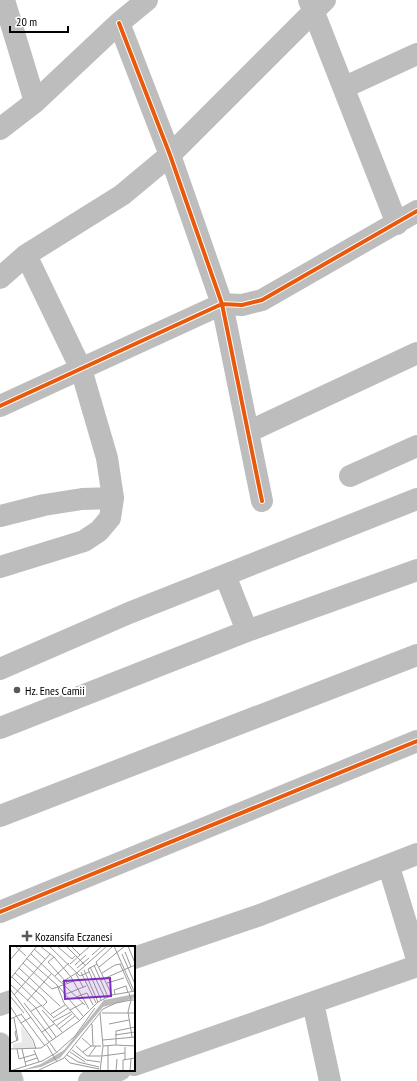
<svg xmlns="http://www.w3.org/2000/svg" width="417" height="1081" viewBox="0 0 417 1081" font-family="'PT Sans Narrow',sans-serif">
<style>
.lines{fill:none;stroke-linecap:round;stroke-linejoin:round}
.major-casing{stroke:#dbdbdb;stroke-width:24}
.minor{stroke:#bdbdbd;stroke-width:22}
.major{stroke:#bdbdbd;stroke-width:22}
.cycleway-casing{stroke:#fff;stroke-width:6}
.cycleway{stroke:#e8590c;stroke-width:4}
.poi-dot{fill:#595959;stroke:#fff;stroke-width:1.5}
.labels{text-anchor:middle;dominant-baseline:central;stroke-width:4;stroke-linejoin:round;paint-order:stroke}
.poi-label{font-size:12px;fill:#000;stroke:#fff;text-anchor:start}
.inset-road{fill:none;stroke:#999;stroke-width:1}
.view{fill:#7b2cbf;fill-opacity:0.15;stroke:#7b2cbf;stroke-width:2}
.inset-edge{fill:none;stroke:#000;stroke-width:2}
</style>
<rect width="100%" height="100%" fill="#fff"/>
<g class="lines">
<g class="major-casing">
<path id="major" d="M0,1044l12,37"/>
</g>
<path class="minor" d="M4,0l31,102
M309,0l88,224
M119,23l51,132 52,149 40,197
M345,87l72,-33
M0,129l35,-27 84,-79 28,-23
M0,278l26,-23 96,-60 48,-40 155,-155
M0,406l222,-102 20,1 20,-5 155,-89
M248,432l169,-79
M350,476l67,-30
M0,516l44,-11 38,-6 31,-1
M0,567l84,-26 15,-10 11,-13 3,-20 -6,-40 -26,-89 -55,-114
M225,575l22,56
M0,669l129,-56 288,-114
M0,728l247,-97 170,-61
M0,816l417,-161
M389,867l28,92
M0,912l417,-171
M134,958l126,-43 157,-61
M313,1003l17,78
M0,1005l11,-4
M134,1065l283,-99
M89,1081l31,-11"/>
<use href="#major" class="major"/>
<g class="cycleway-casing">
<path id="cycleway" d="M119,23l51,132 52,149 40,197
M0,406l222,-102 20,1 20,-5 155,-89
M0,912l417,-171"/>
</g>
<use href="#cycleway" class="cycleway"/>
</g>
<g class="poi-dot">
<circle cx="17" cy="690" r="4"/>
<path d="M25 930h4v4h4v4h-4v4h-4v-4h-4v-4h4z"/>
</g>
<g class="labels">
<g class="poi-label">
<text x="25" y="690">Hz. Enes Camii</text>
<text x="35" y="936">Kozansifa Eczanesi</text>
</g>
</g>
<g transform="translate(10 946)">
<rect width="125" height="125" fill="#fff"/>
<path d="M11,80l10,12 4,11 -22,-1v-4l9,-2z" fill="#e8e8e8"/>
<path d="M125,48v4l-32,9 -43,51 -19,9 -22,4 22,-7 23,-14 40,-50z" fill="#bababa"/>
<path class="inset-road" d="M5,0l11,10M30,0l14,11 17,20 18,32M39,0l31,30 9,-4M56,0l20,20M61,0l9,9M104,0l20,45M118,0l7,17M48,1l14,12 4,-4M24,3l11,10M115,6l6,15M21,8l54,51M112,8l13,30M82,9l10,-9M44,11l-6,5 20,22M16,12l31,27 7,18 15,17M0,14l12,-14M13,17l29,26 22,-8M60,18l20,-18M87,18l-9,5 13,31M110,18l12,27M65,19l11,-10M84,19l14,32M80,21l15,31M89,21l26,-21M9,22l41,38M67,22l12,-10M74,24l14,32M71,26l15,31M5,27l28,24 4,5 -4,4M92,27l13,-8 6,-1M66,28l7,13M45,30l14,-13M2,31l42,41M0,33l27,-33M91,34l34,-15M52,36l16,-10 29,-26M97,37l17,-5M0,38l25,23 21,30M49,41l24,29M0,43l39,53M56,48l20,-8M105,48l-1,-4 12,-4 2,7M4,49l36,-41M102,49l-16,-33 17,-16M0,50l14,17M66,51l11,-4 6,12M17,55l25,-28M14,57l29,37M0,60l11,17M32,64l21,23M60,64l13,-7M21,65l11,-6M90,67l3,33 -3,25M92,67h33M11,68l24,32M41,68l14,-9M21,71l-10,6 12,17 3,9M43,72l15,-10M0,73l12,-5M42,76l19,-10M82,78l1,22M99,78l20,-4M46,80l16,-12M49,83l16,-13M32,86l12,-8M105,89l20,-3M122,91l-4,-25 3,-12h4M72,92l9,8M93,94l32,-3M7,95l-2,-9 2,-2M1,97l7,-3 -4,-22M40,97l7,10M37,99l10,17M106,99l19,1M66,100l11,10h14M93,100l13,-1v-14l19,-4M0,103l31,-1 38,-27 19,-19 14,-7 23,-4M7,103l2,10 17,-5M12,103l4,17M24,104l5,12M62,104l14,10 14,2M60,106l15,10M73,106l8,-6h10M57,109l11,7 21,5M79,110l7,-10M92,110l23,-3M55,112l5,5 29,6M115,114v-13M15,116l12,-4M0,125l32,-10 14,-8 19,-17 20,-28M27,125l27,-13 39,-49 13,-6 15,-3 -2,-7M98,125v-25M106,125l1,-12M113,125v-11l12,-2M120,125l1,-12"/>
<path class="view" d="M100,32l1,18 -46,3 -1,-18z"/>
<rect width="125" height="125" class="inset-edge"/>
</g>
<path d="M10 26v6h58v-6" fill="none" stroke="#000000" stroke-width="2"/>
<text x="16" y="26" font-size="12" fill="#000000" stroke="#ffffff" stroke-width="3" paint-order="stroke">20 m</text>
</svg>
